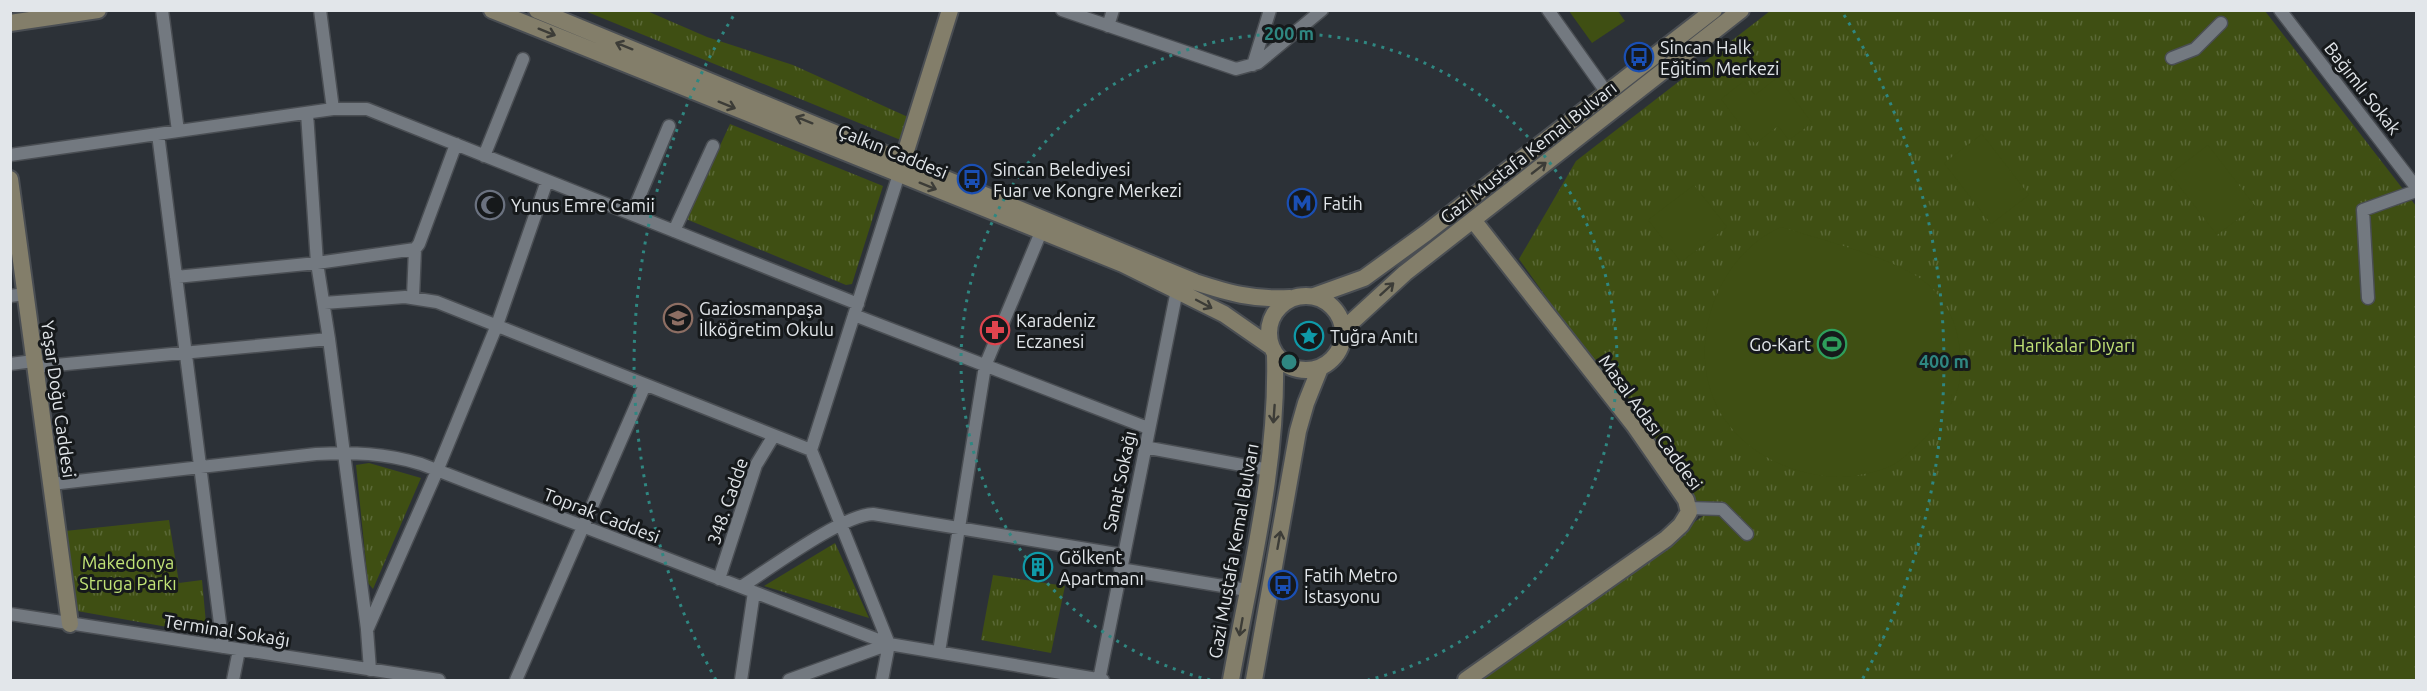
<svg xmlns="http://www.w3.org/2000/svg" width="2427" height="691" viewBox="0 0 2427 691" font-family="Ubuntu,sans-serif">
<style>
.grass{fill:url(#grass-tufts)}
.pitch{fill:#3f4f13}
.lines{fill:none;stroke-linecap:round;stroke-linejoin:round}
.street-casing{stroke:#4a4e53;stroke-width:15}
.secondary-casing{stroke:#4a4e53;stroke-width:20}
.street{stroke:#737980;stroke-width:12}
.secondary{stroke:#837e6a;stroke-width:16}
.oneway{stroke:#3c3c37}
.ring{fill:none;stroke:#2f8781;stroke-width:3;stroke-dasharray:3 6}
.labels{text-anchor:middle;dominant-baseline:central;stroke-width:6;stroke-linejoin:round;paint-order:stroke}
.poi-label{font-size:18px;fill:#e2e6ea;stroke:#16191b;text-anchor:start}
.street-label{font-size:18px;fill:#e2e6ea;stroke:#16191b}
.park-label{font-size:18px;fill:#c1e376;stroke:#16191b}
.centre{fill:#2f8781;stroke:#16191b;stroke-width:3}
.ring-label{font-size:18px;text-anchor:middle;font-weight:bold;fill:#2f8781;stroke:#16191b;stroke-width:6;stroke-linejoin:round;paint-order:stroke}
</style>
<defs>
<pattern id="grass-tufts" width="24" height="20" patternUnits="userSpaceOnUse" patternTransform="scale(1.5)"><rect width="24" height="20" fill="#3f4f13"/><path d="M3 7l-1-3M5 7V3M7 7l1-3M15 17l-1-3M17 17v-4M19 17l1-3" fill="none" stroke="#5a6836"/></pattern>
</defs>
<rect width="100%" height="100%" fill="#2c3137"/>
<path class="grass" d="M585,11h62l60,26 86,28 115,52 -5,24z
M1770,11h495l151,195v474h-944l231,-164 -184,-257 57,-98z
M730,124l153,62 -31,98 -6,1 -160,-66z
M369,463l52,15 -48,111 -5,-6 -12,-118z
M169,520l10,63 23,-3 5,54 -130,-23 -12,-80z
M835,543l34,75 -105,-32z
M993,575l72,11 -14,67 -70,-13z"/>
<path class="pitch" d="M1569,11h49l7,10 -33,22z
M1778,77l34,46 -23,17 -11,-14 -23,18 -34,-45 23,-18 11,14z
M1982,134l47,61 -38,29 -47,-61z
M2208,145l47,61 -38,29 -47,-61z
M1694,185l33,42 -46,35 -33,-42z
M1781,227c41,13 95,26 132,47 35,20 50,58 47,96 -1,6 0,13 -2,18 -11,30 -35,54 -59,73 -12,10 -45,16 -61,16 -46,-1 -94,-24 -118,-65 -36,-63 -5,-156 61,-185z"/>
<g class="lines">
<g class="street-casing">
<path id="street" d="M162,10l16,121
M320,10l13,99
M1062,10l174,59 22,-6 64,-53
M1548,10l59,83
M2280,10l136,177
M1108,26l5,-16
M2172,58l23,-9 26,-26
M1253,65l17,-55
M158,134l65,513
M10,155l323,-46h34l491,195
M484,156l39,-97
M632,214l37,-88
M674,231l39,-85
M176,277l141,-14 98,-14 4,-5 37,-100
M10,296l16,-2
M413,297l2,-48
M2368,298l-5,-88 53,-19
M324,303l81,-6 32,5 374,148 78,194
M854,315l294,113
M329,339l38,290
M10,364l24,-3
M35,367l294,-28 -12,-76 -10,-150
M1144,447l125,23
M811,450l88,-276
M51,484l265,-30c37,-2 69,-1 105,10l320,123c30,-19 101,-72 132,-73l250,41
M1688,508l34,1 25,25
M1120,569l127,21
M719,579l37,-114 17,-28
M741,587l148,57 214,36
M10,614l429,66
M939,652l46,-286 56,-134
M370,670l-3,-40 70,-159 60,-146 50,-144
M233,680l6,-30
M516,680l129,-295
M741,680l13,-88
M789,680l100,-36
M882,680l7,-36
M1099,680l78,-390"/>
</g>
<g class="secondary-casing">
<path id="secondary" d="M492,10l631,254 101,50 46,32
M537,10l658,272c34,11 58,18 95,16
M10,23l88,-13
M900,170l50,-160
M10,179l60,445
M1269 333a37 37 0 1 1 74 0a37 37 0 1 1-74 0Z
M1314,296l50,-18 62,-45 288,-223
M1344,329l61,-56 336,-263
M1231,680c19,-107 47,-215 44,-325
M1254,680l44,-249 8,-28 14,-35
M1466,680l200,-141 15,-14 8,-13 -3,-12 -52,-75 -161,-205"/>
</g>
<use href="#street" class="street"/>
<use href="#secondary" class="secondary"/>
</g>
<defs><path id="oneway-shaft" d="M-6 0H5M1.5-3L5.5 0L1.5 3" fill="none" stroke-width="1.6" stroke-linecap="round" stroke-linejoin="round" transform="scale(1.5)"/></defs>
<g class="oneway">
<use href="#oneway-shaft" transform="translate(547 32) rotate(22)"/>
<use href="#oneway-shaft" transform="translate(624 46) rotate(-158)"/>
<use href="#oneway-shaft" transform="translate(727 105) rotate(22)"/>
<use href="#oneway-shaft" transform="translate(804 120) rotate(-158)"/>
<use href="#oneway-shaft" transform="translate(1539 168) rotate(-38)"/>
<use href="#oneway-shaft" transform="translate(928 186) rotate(22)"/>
<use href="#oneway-shaft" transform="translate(1387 289) rotate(-42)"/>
<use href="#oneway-shaft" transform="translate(1204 304) rotate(28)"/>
<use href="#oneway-shaft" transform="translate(1274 414) rotate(94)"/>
<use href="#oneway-shaft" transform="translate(1279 540) rotate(-80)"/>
<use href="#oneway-shaft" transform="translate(1241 627) rotate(100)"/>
</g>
<g class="ring">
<path d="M1210 680A328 328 0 1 1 1368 680"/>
<path d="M716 680A655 655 0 0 1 734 15M1844 15A655 655 0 0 1 1862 680"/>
</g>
<defs>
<g id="bus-ring" transform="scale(1.5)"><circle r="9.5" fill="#16191b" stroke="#1a4fb4" stroke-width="1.5"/><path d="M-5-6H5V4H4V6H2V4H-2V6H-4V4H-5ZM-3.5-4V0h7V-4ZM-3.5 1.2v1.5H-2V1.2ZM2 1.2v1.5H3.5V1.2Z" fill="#1a4fb4"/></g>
<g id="metro-ring" transform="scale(1.5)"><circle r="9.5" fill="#16191b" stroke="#1a4fb4" stroke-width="1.5"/><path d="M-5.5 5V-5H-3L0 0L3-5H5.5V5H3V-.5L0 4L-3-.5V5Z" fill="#1a4fb4"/></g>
<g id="mosque-ring" transform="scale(1.5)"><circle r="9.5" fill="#16191b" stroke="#6b7280" stroke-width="1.5"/><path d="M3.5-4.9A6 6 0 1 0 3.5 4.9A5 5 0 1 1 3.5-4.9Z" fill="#6b7280"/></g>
<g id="school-ring" transform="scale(1.5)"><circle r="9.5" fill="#16191b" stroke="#8d6e63" stroke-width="1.5"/><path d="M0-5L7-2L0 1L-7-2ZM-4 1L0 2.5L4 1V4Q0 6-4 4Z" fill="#8d6e63"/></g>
<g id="pharmacy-ring" transform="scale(1.5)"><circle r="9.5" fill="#16191b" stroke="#e0444e" stroke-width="1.5"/><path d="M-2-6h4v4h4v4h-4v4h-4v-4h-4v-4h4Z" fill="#e0444e"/></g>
<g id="sight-ring" transform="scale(1.5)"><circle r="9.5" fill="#16191b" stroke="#0f9aa8" stroke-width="1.5"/><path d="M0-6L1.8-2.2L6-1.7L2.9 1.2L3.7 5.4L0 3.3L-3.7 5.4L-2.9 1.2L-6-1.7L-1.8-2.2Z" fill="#0f9aa8"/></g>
<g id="stadium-ring" transform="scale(1.5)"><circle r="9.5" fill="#16191b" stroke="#2e9e5b" stroke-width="1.5"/><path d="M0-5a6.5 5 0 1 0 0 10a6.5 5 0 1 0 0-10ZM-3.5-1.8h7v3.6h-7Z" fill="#2e9e5b"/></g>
<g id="building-ring" transform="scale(1.5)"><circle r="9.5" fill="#16191b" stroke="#0f9aa8" stroke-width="1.5"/><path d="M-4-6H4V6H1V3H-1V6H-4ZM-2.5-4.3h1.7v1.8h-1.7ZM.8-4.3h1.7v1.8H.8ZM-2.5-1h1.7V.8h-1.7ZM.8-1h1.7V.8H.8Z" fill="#0f9aa8"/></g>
</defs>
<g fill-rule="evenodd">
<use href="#bus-ring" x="1639" y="57"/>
<use href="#bus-ring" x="972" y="179"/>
<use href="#metro-ring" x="1302" y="203"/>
<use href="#mosque-ring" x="490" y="205"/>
<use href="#school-ring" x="678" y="318"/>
<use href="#pharmacy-ring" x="995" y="330"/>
<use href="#sight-ring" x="1309" y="336"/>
<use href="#stadium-ring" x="1832" y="344"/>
<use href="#building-ring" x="1038" y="567"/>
<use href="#bus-ring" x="1283" y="585"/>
</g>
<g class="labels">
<g class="poi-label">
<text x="1660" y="47">Sincan Halk<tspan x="1660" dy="21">Eğitim Merkezi</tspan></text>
<text x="993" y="169">Sincan Belediyesi<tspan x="993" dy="21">Fuar ve Kongre Merkezi</tspan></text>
<text x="1323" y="203">Fatih</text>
<text x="511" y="205">Yunus Emre Camii</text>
<text x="699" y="308">Gaziosmanpaşa<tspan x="699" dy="21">İlköğretim Okulu</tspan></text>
<text x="1016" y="320">Karadeniz<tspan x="1016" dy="21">Eczanesi</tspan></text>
<text x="1330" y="336">Tuğra Anıtı</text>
<text x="1811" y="344" text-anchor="end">Go-Kart</text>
<text x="1059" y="557">Gölkent<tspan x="1059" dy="21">Apartmanı</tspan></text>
<text x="1304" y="575">Fatih Metro<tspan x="1304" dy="21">İstasyonu</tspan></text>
</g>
<g class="street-label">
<text transform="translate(2363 88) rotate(52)">Bağımlı Sokak</text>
<text transform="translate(893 151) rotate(22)">Çalkın Caddesi</text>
<text transform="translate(1528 152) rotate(-38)">Gazi Mustafa Kemal Bulvarı</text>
<text transform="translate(59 399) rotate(82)">Yaşar Doğu Caddesi</text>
<text transform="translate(1651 422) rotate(54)">Masal Adası Caddesi</text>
<text transform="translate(1119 481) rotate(-78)">Sanat Sokağı</text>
<text transform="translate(727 501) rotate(-71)">348. Cadde</text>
<text transform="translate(602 515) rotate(21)">Toprak Caddesi</text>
<text transform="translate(1233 551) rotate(-80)">Gazi Mustafa Kemal Bulvarı</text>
<text transform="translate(227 630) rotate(9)">Terminal Sokağı</text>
</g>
<g class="park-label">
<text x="2074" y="345">Harikalar Diyarı</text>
<text x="128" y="562">Makedonya<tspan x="128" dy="21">Struga Parkı</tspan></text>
</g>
</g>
<circle cx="1289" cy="362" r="9" class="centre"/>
<g class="ring-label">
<text x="1289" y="40">200 m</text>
<text x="1944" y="368">400 m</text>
</g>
<rect width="2427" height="691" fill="none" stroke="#e2e6ea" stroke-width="24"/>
</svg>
